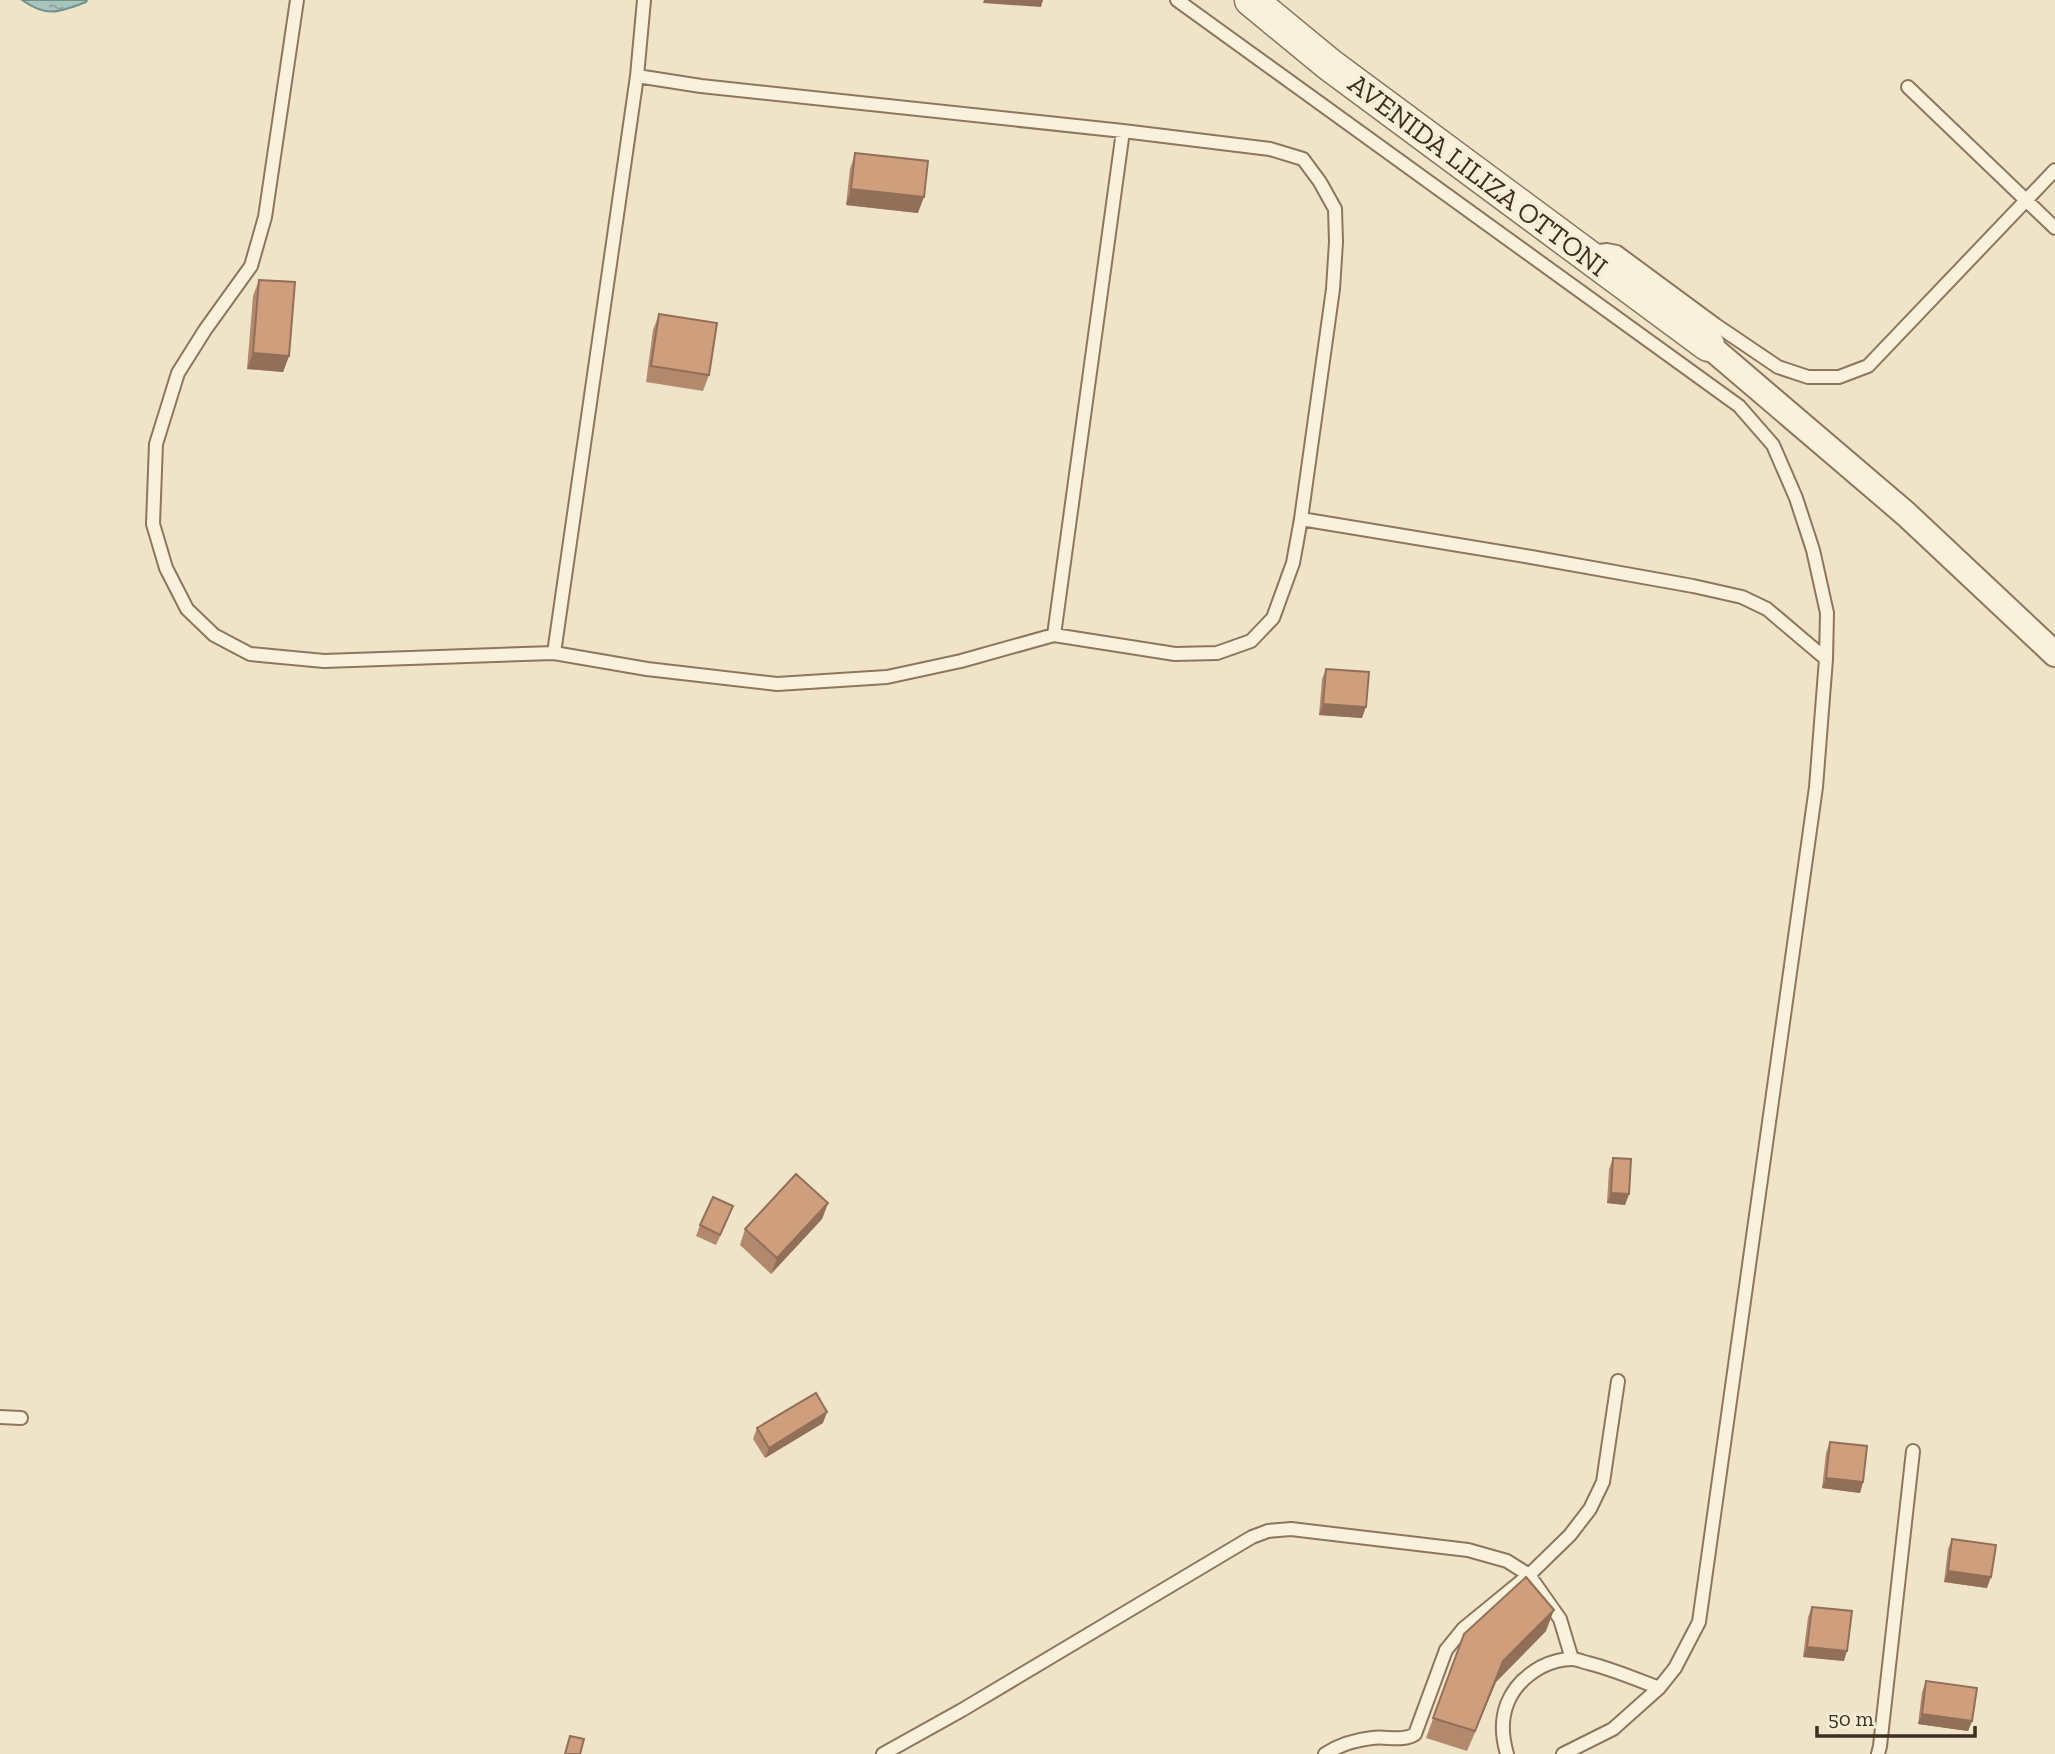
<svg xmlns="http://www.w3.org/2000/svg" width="2055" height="1754" viewBox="0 0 2055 1754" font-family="'Zilla Slab',serif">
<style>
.water{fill:url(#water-ripples);stroke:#6f938a;stroke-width:2}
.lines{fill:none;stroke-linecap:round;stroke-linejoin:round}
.service-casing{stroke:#8d765c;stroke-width:16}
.minor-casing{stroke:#8d765c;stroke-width:28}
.tertiary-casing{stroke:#8d765c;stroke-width:35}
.service{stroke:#faf1dc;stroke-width:12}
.minor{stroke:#faf1dc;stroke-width:24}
.tertiary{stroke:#faf1dc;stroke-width:32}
.wall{fill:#b2896c}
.shaded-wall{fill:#916f58}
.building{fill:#cf9f7d;stroke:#916f58;stroke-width:2}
.labels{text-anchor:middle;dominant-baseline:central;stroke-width:7;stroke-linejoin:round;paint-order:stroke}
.street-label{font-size:28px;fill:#3d2e20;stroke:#f7eed8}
</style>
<defs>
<pattern id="water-ripples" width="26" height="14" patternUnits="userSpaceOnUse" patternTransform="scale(1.75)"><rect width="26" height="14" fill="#a9c4bc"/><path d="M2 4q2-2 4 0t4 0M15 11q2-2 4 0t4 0" fill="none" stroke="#8ba098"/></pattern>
</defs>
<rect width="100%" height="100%" fill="#f0e4c8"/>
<path class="water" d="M22,0h65l-1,2c-26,10 -39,16 -64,-2z"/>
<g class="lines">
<g class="service-casing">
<path id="service" d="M297,0l-32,217 -14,49 -46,64 -27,43 -22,71 -3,80 13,44 21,41 27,26 36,19 74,7 230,-8 93,16 130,15 110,-7 74,-16 93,-26 121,19 42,-1 34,-12 22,-23 20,-55 8,-44 32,-230 3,-47 -1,-33 -15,-27 -17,-23 -33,-10 -147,-18 -422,-45 -64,-10
M1177,0l562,406 34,39 23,53 17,52 14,63 -1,46 -10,128 -117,835 -24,46 -16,20 -46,41 -50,25
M1908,87l147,141
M1592,252l15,-2 10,2 99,73 62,42 30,10h31l29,-11 187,-196
M1301,519l230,38 162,29 49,11 25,12 59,50
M1054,635l69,-504
M554,653l83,-577 7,-76
M0,1417l21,1
M883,1754l79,-44 290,-173 16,-6 23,-2 177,21 39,11 22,14 31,44 12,40
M1325,1754c14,-9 29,-14 47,-16 14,-2 31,4 43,-4l31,-84 17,-21 66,-54 41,-40 20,-26 13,-27 15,-101
M1507,1754c-11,-37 0,-68 34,-87 8,-4 21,-8 31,-8 5,0 11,3 16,4 24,6 48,16 71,25
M1878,1754l2,-8 33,-295"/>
</g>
<g class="minor-casing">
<path id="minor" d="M1708,345l198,169 149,140"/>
</g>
<g class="tertiary-casing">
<path id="tertiary" d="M1251,0l79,65 378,280"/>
</g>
<use href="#service" class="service"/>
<use href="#minor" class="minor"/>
<use href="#tertiary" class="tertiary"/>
</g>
<path class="wall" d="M855,153l63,60 -72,-8 4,-36z
M259,280l30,76 -6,16 -36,-3 6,-73z
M659,314l50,61 -6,16 -57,-9 7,-52z
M1326,669l36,49 -43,-3 3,-36z
M1613,1158l16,36 -4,11 -18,-2 2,-34z
M828,1203l-6,16 -51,55 -31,-29 5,-16z
M729,1217l-13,28 -20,-9 4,-11z
M823,1423l-58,35 -12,-19 4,-11z
M1830,1442l33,40 -3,11 -38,-5 4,-35z
M1952,1539l35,49 -43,-6 4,-33z
M1812,1607l32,54 -41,-4 5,-40z
M1546,1631l-50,51 -29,69 -41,-13 38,-104z
M1926,1681l46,40 -4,10 -50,-7 4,-32z"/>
<path class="shaded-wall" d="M984,0h59l-2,7 -58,-4z
M851,189l73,8 -6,16 -72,-8z
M253,353l36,3 -6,16 -36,-3z
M1323,704l43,3 -4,11 -43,-3z
M1611,1193l18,1 -4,11 -18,-2z
M828,1203l-6,16 -51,55 6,-16z
M827,1412l-4,11 -58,35 4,-10z
M1826,1478l37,4 -3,11 -38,-5z
M1948,1571l43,6 -4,11 -43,-6z
M1554,1610l-8,21 -50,51 -29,69 36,-90z
M1807,1647l40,4 -3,10 -41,-4z
M1922,1714l50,7 -4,10 -50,-7z"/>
<path class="building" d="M855,153l73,8 -4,36 -73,-8z
M259,280l36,2 -6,74 -36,-3z
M659,314l58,9 -8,52 -58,-9z
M1326,669l43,3 -3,35 -43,-3z
M1613,1158l18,1 -2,35 -18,-1z
M796,1174l32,29 -51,55 -32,-29z
M713,1197l20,9 -13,29 -20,-10z
M816,1393l11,19 -58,36 -12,-20z
M1830,1442l37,4 -4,36 -37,-4z
M1952,1539l44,6 -5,32 -43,-6z
M1526,1577l28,33 -51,51 -28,70 -42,-13 31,-84z
M1812,1607l40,4 -5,40 -40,-4z
M1926,1681l51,7 -5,33 -50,-7z
M570,1736l14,3 -4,15h-15z"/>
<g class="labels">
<g class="street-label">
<text transform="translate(1478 175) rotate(37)">AVENIDA LILIZA OTTONI</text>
</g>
</g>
<path d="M1817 1726v10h158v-10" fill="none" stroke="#3d2e20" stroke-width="3.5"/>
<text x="1828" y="1726" font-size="21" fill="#3d2e20" stroke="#f7eed8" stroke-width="5" paint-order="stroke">50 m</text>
</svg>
